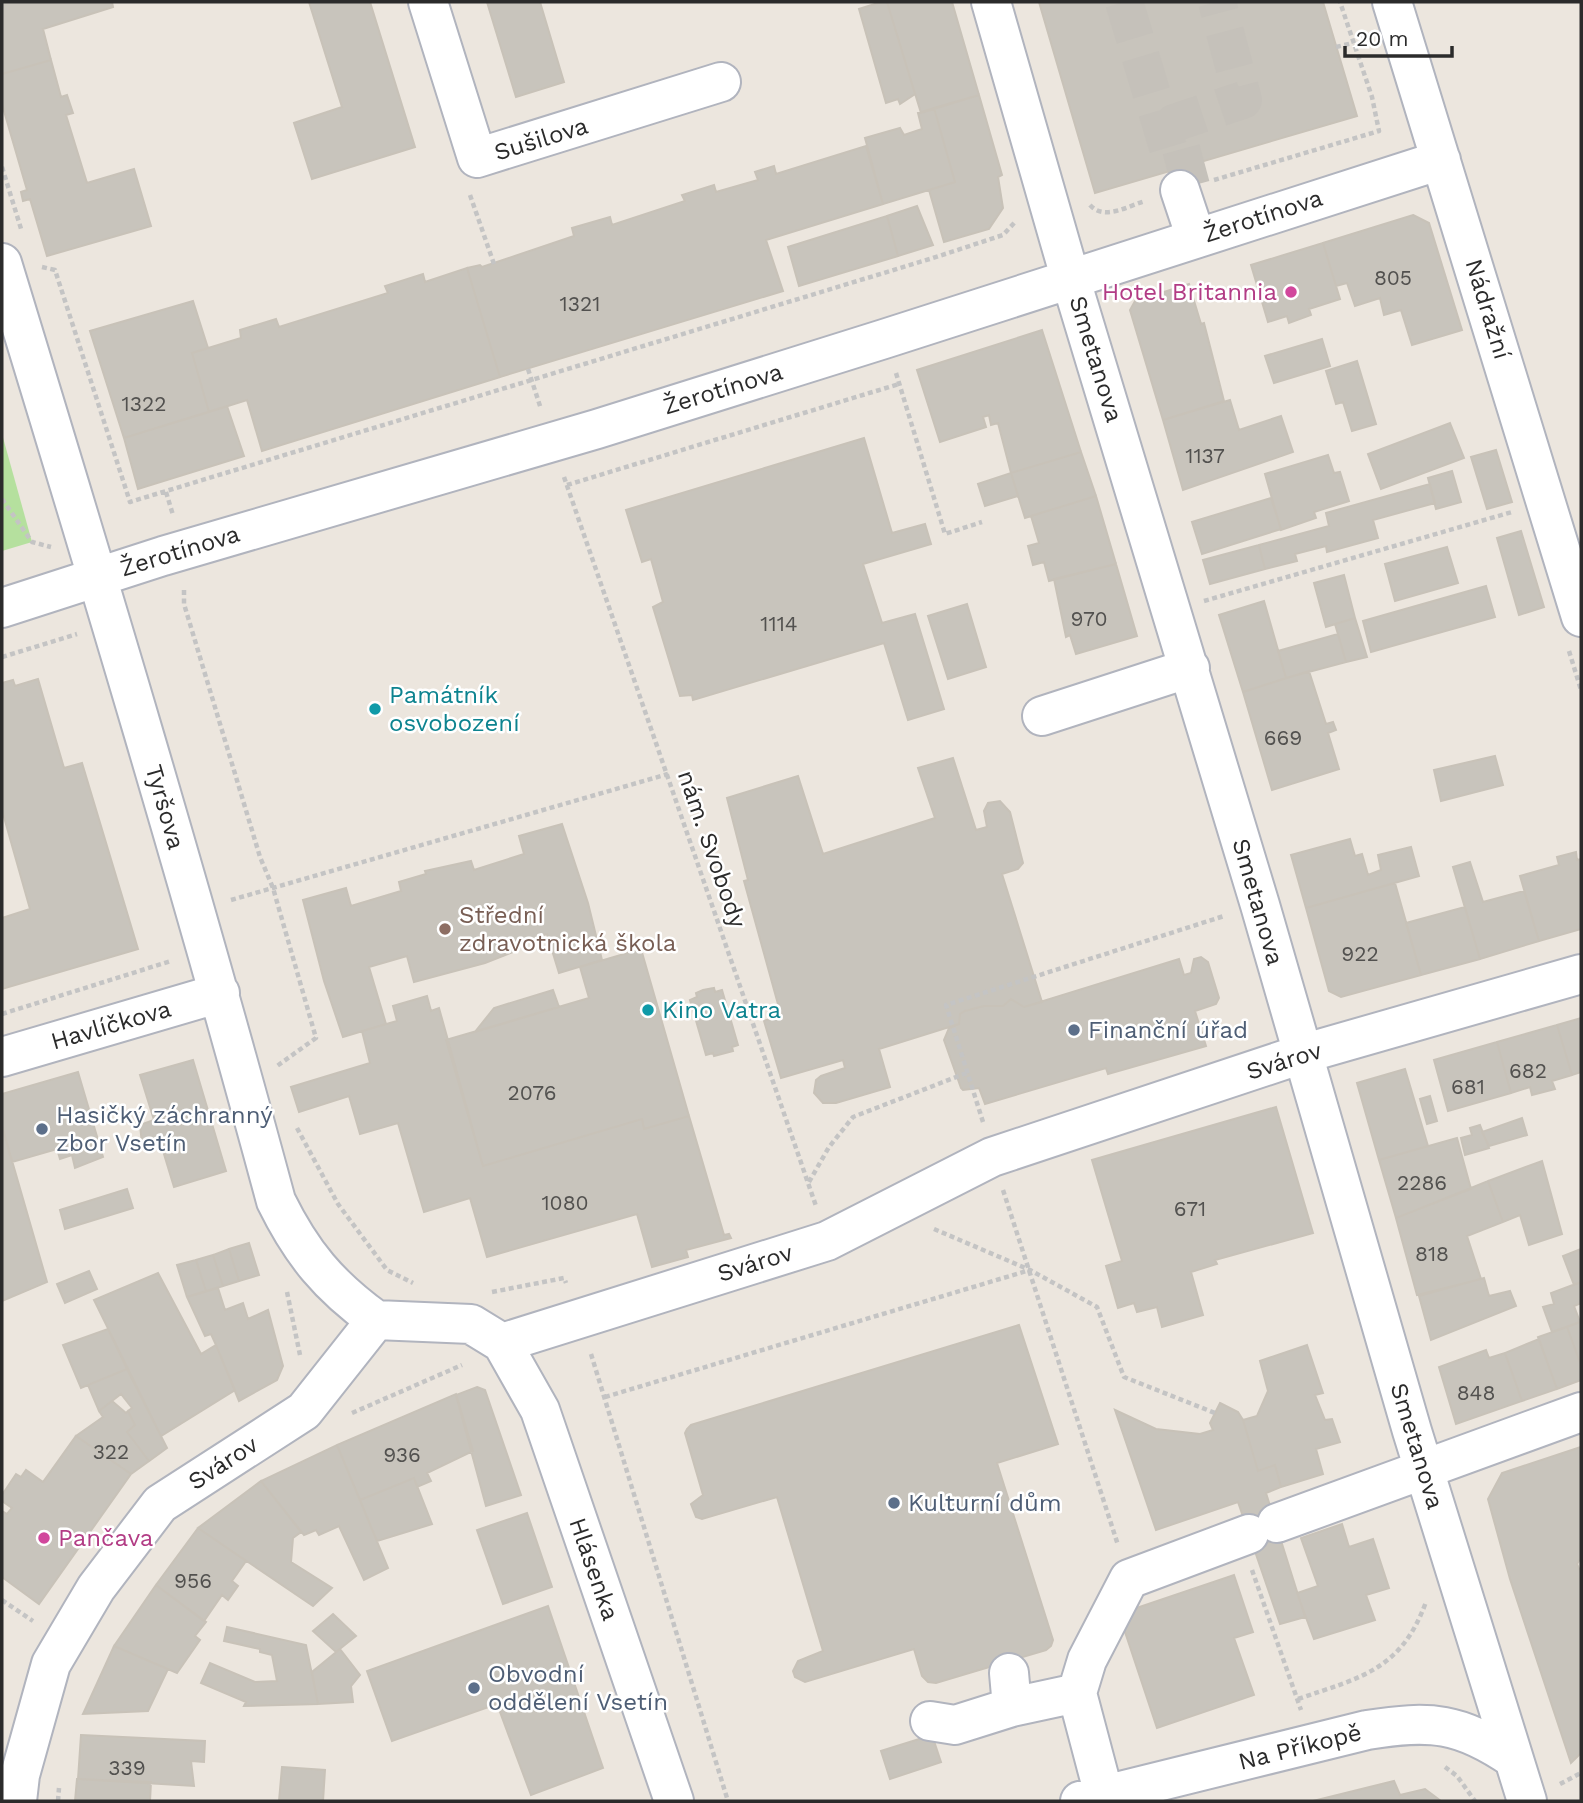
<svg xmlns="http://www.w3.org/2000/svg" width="1583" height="1803" viewBox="0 0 1583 1803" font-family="'Work Sans',sans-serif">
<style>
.green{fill:#b5e09e}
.building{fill:#c8c4bc;stroke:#c8c2b8;stroke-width:2}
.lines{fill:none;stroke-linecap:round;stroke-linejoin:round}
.minor-tunnel{stroke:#c5c1ba;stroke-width:38;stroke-dasharray:38 19;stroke-linecap:butt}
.minor-casing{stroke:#b1b4be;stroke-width:42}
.path{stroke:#c4c4c4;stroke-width:4.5;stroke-dasharray:5 3.5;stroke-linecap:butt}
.minor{stroke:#fff;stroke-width:38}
.hotel-dot{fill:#d1479c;stroke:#fff;stroke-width:2.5}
.culture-dot{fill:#0f9aa8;stroke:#fff;stroke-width:2.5}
.education-dot{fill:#8d6e63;stroke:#fff;stroke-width:2.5}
.service-dot{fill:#5c6f8a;stroke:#fff;stroke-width:2.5}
.labels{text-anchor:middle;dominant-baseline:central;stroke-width:5;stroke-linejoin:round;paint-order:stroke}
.number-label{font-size:21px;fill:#52514f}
.street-label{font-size:24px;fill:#2b2b2b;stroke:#fff}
.hotel-label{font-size:24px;fill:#b23c85;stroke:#fff;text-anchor:end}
.culture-label{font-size:24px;fill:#0d838f;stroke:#fff;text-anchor:start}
.education-label{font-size:24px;fill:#785e54;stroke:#fff;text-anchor:start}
.service-label{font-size:24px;fill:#4e5e75;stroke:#fff;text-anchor:start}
</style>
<rect width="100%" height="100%" fill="#ece6de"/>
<path class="green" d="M2,434l30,108 -30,9z"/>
<path class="building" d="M2,2h110l1,5 -70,22 8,31 -49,14z
M309,2h61l45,145 -103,32 -18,-56 48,-16z
M487,2h53l24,80 -48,15z
M881,2h6l28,92 -15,10 -2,-5 -12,4 -27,-94z
M887,2h65l27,93 -58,18z
M1039,2h284l34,114 -262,77z
M51,60l10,37 6,-2 6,18 -7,2 21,68 47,-14 17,57 -104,30 -17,-57 -7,2 -2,-9 6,-2 -25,-86v-30z
M979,95l23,80 -4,2 5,31 -14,21 -45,13 -15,-52 26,-8 -21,-74z
M934,108l21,74 -72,22 -18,-66 35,-10 4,7 18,-6 -4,-16z
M866,146l17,58 -117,36 17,51 -283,86 -33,-109 13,-3 2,2 92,-31 -2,-8 38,-11 2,8 73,-24 -3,-6 32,-10 2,7 42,-12 -3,-8 19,-6 2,8z
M917,206l16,39 -35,11 -11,-40z
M1413,215l16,8 33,107 -50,15 -11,-35 -17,5 -4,-17 -25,8 -8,-23 -11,3 -13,-43z
M887,216l11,40 -99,30 -11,-39z
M1323,243l17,56 -31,10 2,6 -22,8 -2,-7 -19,6 -17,-57z
M467,268l33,109 -238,74 -15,-51 -38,12 -17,-59 49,-15 -1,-8 36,-11 3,8 109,-34 -3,-7 38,-12 2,8z
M1189,284l12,40 3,-1 20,78 -61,19 -33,-110 5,-9z
M193,301l15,47 -16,5 17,59 -85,26 -34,-107z
M1042,330l39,122 -70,21 -13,-50 -7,2 -2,-10 -6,2 3,10 -46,15 -23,-72z
M1322,339l8,27 -56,17 -9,-27z
M1357,361l19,63 -24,7 -9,-29 -7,2 -10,-33z
M1230,400l9,30 42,-14 12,36 -110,38 -20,-70z
M227,406l17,50 -106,33 -14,-51z
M1450,423l14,35 -83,31 -13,-35z
M864,438l28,95 33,-9 6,20 -68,20 19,59 33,-9 29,95 -36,11 -24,-77 -191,57 -1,-5 -12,1 -27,-89 10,-5 -12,-43 -9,3 -16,-52z
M1496,450l16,52 -25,7 -16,-52z
M1081,452l15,44 -71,22 -14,-45z
M1328,455l6,18 6,-1 9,29 -35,11 2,6 -35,12 -16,-56z
M1452,471l9,31 -25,7 -8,-31z
M1011,473l7,23 -33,10 -7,-22z
M1430,484l5,19 -62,17 5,18 -51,14 -1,-6 -31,8 2,7 -32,8 -6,-24 70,-19 -3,-13z
M1096,496l20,68 -67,17 -5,-19 -11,3 -5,-19 11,-3 -8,-27z
M1271,498l10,31 -79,25 -10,-32z
M1521,531l23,76 -25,8 -22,-77z
M1259,545l6,24 -55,15 -7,-24z
M1447,547l11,36 -63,18 -10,-37z
M1116,564l21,72 -61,18 -6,-19 -4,2 -12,-58z
M1344,575l11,43 -29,9 -12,-44z
M1486,586l9,31 -124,35 -8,-31z
M1264,601l22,77 -43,14 -24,-77z
M967,604l19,63 -38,12 -20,-63z
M1355,618l12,39 -21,5 -11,-38z
M1338,634l8,28 -60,16 -8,-27z
M1309,671l17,53 7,-2 3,8 -8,3 11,36 -67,21 -29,-98z
M38,679l26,89 18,-5 56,186 -136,40v-71l28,-9 -28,-99v-127l11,-3 2,6z
M1495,756l8,29 -62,16 -7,-31z
M953,758l23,72 11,-3 -3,-16 4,-8 12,-2 10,11 13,51 -5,6 -16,5 40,128 -18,5 -13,-8 -8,7h-19l-19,5 -5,3 -1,10 -80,25 11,38 -54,16h-13l-9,-10 2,-13 5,-4 24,-8 -2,-8 -62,18 -17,-57 17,-6 -37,-134 4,-1 -21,-82 71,-22 25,78 112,-36 -17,-50z
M562,824l26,79 14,57 -43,13 -12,-39 -37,11 3,7 -28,11 -71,19 -7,-26 -38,11 17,57 -43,13 -19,-56 -21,-81 43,-12 5,18 50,-15 -2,-9 27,-8 -1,-3 46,-10 3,9 50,-16 -5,-18z
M1350,839l5,17 7,-2 6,21 13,-5 -3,-15 33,-8 8,29 -113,32 -15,-53z
M1576,852l1,8 4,-1v70l-42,12 -19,-65 39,-11 -2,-8z
M1470,862l13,40 41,-11 15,50 -59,18 -27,-92z
M1395,883l26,92 -80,22 -12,-6 -23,-83z
M1465,907l15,52 -59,16 -15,-52z
M641,949l48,167 -45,13 -2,-10 -159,47 -37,-126 143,-42 -9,-31z
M1201,957l7,5 11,36 -3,6 -21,7 11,35 -98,28 -2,-6 -121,36 -6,-16 -16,2 -2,-2 -17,-48 5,-12 10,-4 1,-10 5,-3 19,-5h19l8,-7 13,8 155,-48 5,16 7,-2 3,-14z
M714,988l1,4 7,-2 16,55 -6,2 1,4 -19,5 -1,-3 -7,2 -16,-55 7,-3 -1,-4 7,-3z
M553,990l6,17 -84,25 19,-24z
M427,996l4,15 8,-3 44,158 159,-47 2,10 45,-13 35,119 5,-1 2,4 -45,12 2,7 -36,10 -15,-53 -150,43 -17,-59 -46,14 -26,-89 -38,11 -11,-38 -50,16 -8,-25 79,-24 -8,-32 35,-10 -4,-15z
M1581,1018v54l-9,3 -15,-50z
M1557,1025l15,50 -20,6 3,8 -23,6 -2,-8 -19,6 -14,-51z
M1497,1042l14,51 -63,18 -14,-51z
M193,1060l33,111 -52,16 -14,-46 -18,3 -2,-19 14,-5 -14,-45z
M1405,1069l23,77 -49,14 -22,-77z
M78,1072l25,85 -28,11 -3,-13 -12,4 -3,-10 -45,13 -10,-36v-32z
M1430,1096l7,25 -10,3 -7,-25z
M1276,1107l37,126 -98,27 2,4 -26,8 12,43 -41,12 -5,-20 -20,5 -3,-9 -16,5 -12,-42 16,-5 -30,-101z
M1522,1118l5,17 -38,11 -7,-14z
M1480,1125l9,23 -24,7 -4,-17 11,-3 -2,-7z
M2,1126l45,156 -45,19z
M1457,1138l14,51 -75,29 -17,-58z
M1542,1161l20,73 -33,11 -9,-30 -17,7 -15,-41z
M1488,1181l15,41 -36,14 14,43 -64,16 -21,-77z
M127,1189l6,19 -68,21 -5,-19z
M249,1243l10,32 -20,6 -10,-32z
M229,1249l10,32 -16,5 -10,-31z
M1581,1249v33l-7,3 -11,-29z
M213,1255l10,31 -17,5 -10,-31z
M196,1260l10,31 -19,6 -10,-32z
M89,1271l8,18 -32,14 -8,-19z
M158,1273l43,81 15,-9 19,45 -74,46 -67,-136z
M1484,1278l5,18 21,-5 6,15 -85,34 -12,-44z
M1581,1282v21l-7,3 6,16 -28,10 -9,-25 11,-3 -3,-11z
M218,1288l7,22 18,-7 5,16 20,-9 15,56 -6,14 -38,21 -23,-56 -5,-11 -6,2 -18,-39z
M1580,1322h1v43l-14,-38z
M1019,1325l39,119 -61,19 56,177 -2,6 -5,4 -110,33 -8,-1 -6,-6 -8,-27 -109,33 -10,-5 -2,-6 5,-10 25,-10 -46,-154 -75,22 -6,-2 -5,-13 12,-9 -18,-62 2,-4 4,-4z
M1567,1327l14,38v15l-24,9 -19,-52z
M108,1329l19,40 -46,19 -18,-43z
M1539,1339l18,50 -35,12 -17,-48z
M1307,1345l16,48 -8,2 10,25 7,-1 8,23 -24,7 7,25 -42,13 -6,-22 -17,6 -15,-51 14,-4 11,-25 -8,-30z
M1486,1350l3,8 16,-5 17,48 -66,23 -17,-57z
M127,1369l40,79 -18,13 -22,-29 8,-7 -7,-14 4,-3 -11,-14 -22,17 -11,-26z
M477,1387l8,3 36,105 -35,11 -30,-111z
M456,1394l17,57 -46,22 4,8 -14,6 -3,-9 -54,22 -23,-55z
M112,1401l14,12 2,-2 7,14 -8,7 22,29 -18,13 -55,-38 27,-19 -4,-6z
M1220,1403l18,9 5,8 15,51 17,-6 6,22 -15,6 39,124 -25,7 -42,-122 -82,28 -41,-120 41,19 44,5 13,-4 -3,-7z
M76,1436l55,38 -92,130 -37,-27v-66l5,3 5,-6 -10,-7v-6l14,-21 5,3 5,-7 17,12z
M337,1445l51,123 -24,12 -25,-54 -20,9 -3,-5 -12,5 -43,-54z
M1581,1447v111l-4,6 4,9v180l-10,10 -61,-184 -22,-80 14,-26z
M414,1478l18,46 -55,17 -17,-41z
M261,1481l40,51 -8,6 -2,24 41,26 -19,18 -115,-78z
M527,1513l25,74 -49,17 -26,-74z
M1342,1524l7,23 24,-8 16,49 -23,7 9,25 -61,19 -17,-46 21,-7 -17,-48z
M198,1528l48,33 -14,20 6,5 -10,14 -6,-5 -18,26 -48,-36z
M1234,1575l19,57 -19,6 20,57 -97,33 -38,-114z
M156,1585l50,37 -11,14 5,4 -23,33 -63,-27z
M548,1606l55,162 -72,27 -34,-91 -105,37 -25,-70z
M333,1614l23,22 -20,16 -23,-21z
M227,1627l79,18 12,59 -74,2 2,-4 -45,-19 9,-20 45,19 22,-1 -5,-26 -12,-3v-3l-36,-8z
M114,1646l54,23 -20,42 -65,3z
M340,1649l20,26 -9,11 2,16 -35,2 -6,-32z
M81,1735l124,6 -1,21 -13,-1 3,25 -116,-7z
M932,1735l9,27 -51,17 -9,-28z
M282,1767l43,3 -2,31h-44z
M77,1779l74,3 -1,19h-75z
M1394,1781l6,14 25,-6 16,12h-128z"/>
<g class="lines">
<path class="minor-tunnel" d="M1124,2l46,152
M1191,186l-17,-63 69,-23 -26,-98"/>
<g class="minor-casing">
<path id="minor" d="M428,2l49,156 244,-76
M991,2l79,275 190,628 152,526 115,370
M1392,2l189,615
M1180,190l16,48
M2,263c95,311 189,623 274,938 26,53 53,85 100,119
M2,608l161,-52 434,-127 287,-90 557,-179
M1042,716l148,-48
M2,1057l218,-64
M376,1320l95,4 31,19 325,-102 165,-84 310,-103 279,-80
M502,1343l38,67 134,391
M1277,1523l304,-111
M1009,1673l3,34
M1077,1693l10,-33 42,-81 120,-45
M1077,1693l27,102
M930,1721l25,4 57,-18 65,-14
M17,1801l3,-26 31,-111 45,-76 64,-84 144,-93 72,-91
M1080,1801l287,-71c64,-10 93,-8 147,29"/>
</g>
<path class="path" d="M1336,47l17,-4
M2,167l20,65
M1214,180l165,-49 -7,-34 -32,-95
M470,195l24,69
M1090,205c14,16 38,1 55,-4
M42,267l13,3 75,232 803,-244 70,-23 12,-13
M528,369l13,40
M896,373l49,161 37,-12
M564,477l252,729
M567,485l332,-101
M166,492l7,23
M2,499l30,43 19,5
M184,590v14l76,253 13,31 43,150 -39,28
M1204,601l308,-89
M1569,651l12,39
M2,657l75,-23
M231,900l437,-126
M2,1014l169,-53
M983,1122l-37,-117 278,-89
M297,1128l41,76 49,66 26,13
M809,1182l20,-35 24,-30 116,-45
M1003,1190l115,355
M934,1229l96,41 67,37 27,70 91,36
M287,1292l13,63
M492,1292l72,-14 2,5
M591,1354l136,444
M605,1397l425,-127
M352,1413l110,-48
M1252,1570l49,140
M2,1600l31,21
M1298,1699c64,-22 103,-29 128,-97
M1445,1767l12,9 18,25
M1560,1784l21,-11
M58,1801l1,-13"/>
<use href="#minor" class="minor"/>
</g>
<g class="hotel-dot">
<circle cx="1291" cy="292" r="7"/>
<circle cx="44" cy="1538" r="7"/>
</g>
<g class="culture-dot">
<circle cx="375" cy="709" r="7"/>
<circle cx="648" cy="1010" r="7"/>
</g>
<circle class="education-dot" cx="445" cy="929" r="7"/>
<g class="service-dot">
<circle cx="1074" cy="1030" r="7"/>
<circle cx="42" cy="1129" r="7"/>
<circle cx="894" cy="1503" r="7"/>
<circle cx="474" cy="1688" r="7"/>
</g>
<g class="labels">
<g class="number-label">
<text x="1393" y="277">805</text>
<text x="580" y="303">1321</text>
<text x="144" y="403">1322</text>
<text x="1205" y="455">1137</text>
<text x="1089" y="618">970</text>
<text x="779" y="623">1114</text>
<text x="1283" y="737">669</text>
<text x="1360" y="953">922</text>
<text x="1528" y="1070">682</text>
<text x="1468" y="1086">681</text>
<text x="532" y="1092">2076</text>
<text x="1422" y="1182">2286</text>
<text x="565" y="1202">1080</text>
<text x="1190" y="1208">671</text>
<text x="1432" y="1253">818</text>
<text x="1476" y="1392">848</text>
<text x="111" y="1451">322</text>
<text x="402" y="1454">936</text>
<text x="193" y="1580">956</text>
<text x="127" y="1767">339</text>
</g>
<g class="street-label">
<text transform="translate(541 139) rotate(-17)">Sušilova</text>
<text transform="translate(1263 216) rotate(-18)">Žerotínova</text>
<text transform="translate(1488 309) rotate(73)">Nádražní</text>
<text transform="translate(1096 359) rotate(73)">Smetanova</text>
<text transform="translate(723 389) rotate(-17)">Žerotínova</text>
<text transform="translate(180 551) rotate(-17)">Žerotínova</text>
<text transform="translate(165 807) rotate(74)">Tyršova</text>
<text transform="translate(712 849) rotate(71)">nám. Svobody</text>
<text transform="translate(1258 902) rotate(74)">Smetanova</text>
<text transform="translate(111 1025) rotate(-16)">Havlíčkova</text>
<text transform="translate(1284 1061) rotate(-17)">Svárov</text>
<text transform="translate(755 1263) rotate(-17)">Svárov</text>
<text transform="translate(1417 1446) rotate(73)">Smetanova</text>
<text transform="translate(223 1463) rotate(-33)">Svárov</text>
<text transform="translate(594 1569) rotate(71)">Hlásenka</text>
<text transform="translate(1300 1747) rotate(-14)">Na Příkopě</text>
</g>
<g class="hotel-label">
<text x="1277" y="292">Hotel Britannia</text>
<text x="58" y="1538" text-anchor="start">Pančava</text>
</g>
<g class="culture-label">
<text x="389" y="695">Památník<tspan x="389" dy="28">osvobození</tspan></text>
<text x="662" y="1010">Kino Vatra</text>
</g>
<g class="education-label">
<text x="459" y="915">Střední<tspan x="459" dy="28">zdravotnická škola</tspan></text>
</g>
<g class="service-label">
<text x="1088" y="1030">Finanční úřad</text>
<text x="56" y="1115">Hasičký záchranný<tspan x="56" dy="28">zbor Vsetín</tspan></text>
<text x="908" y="1503">Kulturní dům</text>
<text x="488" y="1674">Obvodní<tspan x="488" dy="28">oddělení Vsetín</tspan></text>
</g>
</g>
<rect width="1583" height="1803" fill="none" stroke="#2b2b2b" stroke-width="7"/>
<path d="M1345 46v10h107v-10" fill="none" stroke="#2b2b2b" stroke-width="3.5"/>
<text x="1356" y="46" font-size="21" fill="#2b2b2b" stroke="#ffffff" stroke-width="5" paint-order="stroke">20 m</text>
</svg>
